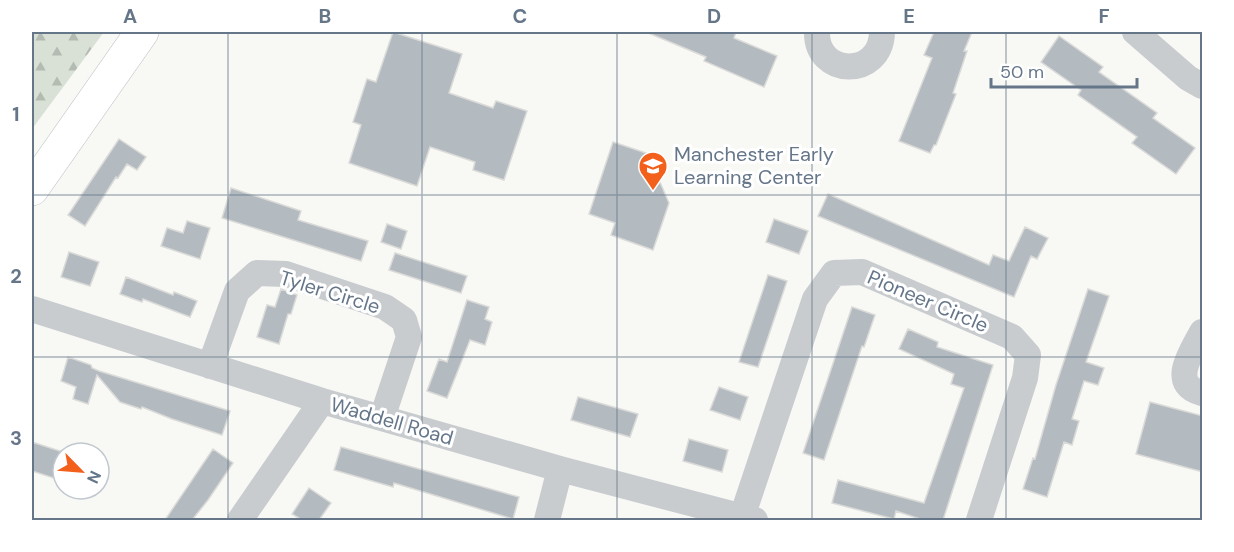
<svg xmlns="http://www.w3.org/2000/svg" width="1234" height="552" viewBox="0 0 1234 552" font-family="'DM Sans',sans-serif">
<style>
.forest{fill:url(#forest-firs)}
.building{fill:#b3bac0;stroke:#dadad8;stroke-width:1.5}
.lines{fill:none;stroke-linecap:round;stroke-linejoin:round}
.major-casing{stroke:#bbbfc3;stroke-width:34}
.minor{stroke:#c8cccf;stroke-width:26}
.major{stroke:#fff;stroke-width:33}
.grid{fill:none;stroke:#657689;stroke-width:1.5;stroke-opacity:0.55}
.labels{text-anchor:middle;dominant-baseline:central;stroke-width:6;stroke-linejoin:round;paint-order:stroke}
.poi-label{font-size:20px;fill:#657689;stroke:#fff;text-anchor:start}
.street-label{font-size:20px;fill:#657689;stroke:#fff}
.neatline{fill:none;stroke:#657689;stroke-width:2}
.grid-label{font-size:20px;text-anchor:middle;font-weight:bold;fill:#657689}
</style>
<defs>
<pattern id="forest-firs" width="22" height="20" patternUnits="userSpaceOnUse" patternTransform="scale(1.5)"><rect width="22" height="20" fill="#d9e1d6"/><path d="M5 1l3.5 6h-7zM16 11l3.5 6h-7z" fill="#b4bbb3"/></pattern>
</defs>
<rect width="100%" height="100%" fill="#f8f8f5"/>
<path class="forest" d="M32,32h72l-72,97z"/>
<path class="building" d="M393,32l69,22 -13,39 44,15 3,-7 31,10 -23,69 -31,-10 2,-8 -45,-15 -13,39 -68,-23 12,-38 -8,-3 14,-43 9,3z
M646,32h90l-2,6 43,18 -13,31 -60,-26 2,-4z
M934,32h38l-8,19h3l-14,42 3,1 -20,51h-2l-4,8 -31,-12 33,-83 -8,-3z
M1059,36l44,31 -4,5 58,41 -4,5 42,30 -19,26 -44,-31 5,-6 -59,-42 3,-5 -40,-28z
M119,139l27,18 -9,13 -10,-6 -9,14 -2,-1 -31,49 -17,-11z
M613,142l48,16 -5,15 13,30 -16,47 -42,-15 4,-12 -26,-9z
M231,188l70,23 -3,9 70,21 -7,20 -139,-43z
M828,194l161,71 4,-10 16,6 16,-34 23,11 -11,21 -6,-3 -17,41 -196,-81z
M774,219l34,12 -9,23 -33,-12z
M187,221l23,7 -10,31 -39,-13 6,-18 16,5z
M387,224l20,7 -6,18 -20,-7z
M69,252l30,10 -9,24 -29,-9z
M395,253l72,23 -6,17 -72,-23z
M768,275l19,6 -29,86 -19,-5z
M126,277l47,18 1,-3 23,9 -7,16 -47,-18 -1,3 -22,-8z
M281,289l16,6 -6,19h-3l-9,30 -22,-7 10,-32 8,2z
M1088,289l21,7 -23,66 18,6 -6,17 -14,-4 -12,38 7,2 -7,24 -8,-3 -17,55 -24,-8 10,-31 2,1 21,-74z
M467,300l22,7 -4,12 7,3 -7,23 -15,-5 -23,58 -20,-7 12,-32 8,3z
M852,307l23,8 -11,32 -2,-1 -38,114 -21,-7z
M908,329l30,13 -1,5 56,18 -50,155h-20l-27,-9 -2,8 -62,-16 6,-23 86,23 40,-115 -13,-4 3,-10 -55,-25z
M68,357l23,8 1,3 7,3 131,40 -8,24 -50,-16 -30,-12 -1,2 -21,-7 -23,-27 -9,29 -15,-5 3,-12 -15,-6z
M719,387l29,10 -8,23 -30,-10z
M578,397l60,17 -8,23 -59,-17z
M1150,402l53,14v56l-67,-18z
M689,439l39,11 -6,22 -39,-11z
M32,442l31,10v29l-31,-10z
M341,447l178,50 -6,22 -119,-36 -1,4 -59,-17z
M213,449l20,14 -25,37 -16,20h-27z
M309,488l22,15 -12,17h-17l-10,-6z"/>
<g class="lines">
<g class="major-casing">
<path id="major" d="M32,189l110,-157"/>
</g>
<path class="minor" d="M817,32c-1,45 64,47 65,0
M1135,32l53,46 14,8
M32,309l290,92 238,68 195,51
M1202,332c-10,19 -34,53 0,61
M210,366l27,-75 20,-18 29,1 99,33 19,13 5,17 -27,81
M742,517l73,-218 19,-26 28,-1 150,65 16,18 -3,23 -46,142
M240,520l82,-119
M547,520l13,-51"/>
<use href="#major" class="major"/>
</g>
<path class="grid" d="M228,32v488M422,32v488M617,32v488M812,32v488M1006,32v488M32,195h1170M32,357h1170"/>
<defs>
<g id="school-pin" transform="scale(1.5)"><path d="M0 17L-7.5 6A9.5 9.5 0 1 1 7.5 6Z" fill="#f2601c" stroke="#fff"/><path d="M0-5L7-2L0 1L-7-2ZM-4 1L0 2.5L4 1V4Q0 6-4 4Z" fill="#fff"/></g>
</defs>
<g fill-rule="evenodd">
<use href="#school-pin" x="653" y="166"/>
</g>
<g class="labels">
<g class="poi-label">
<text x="674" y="154">Manchester Early<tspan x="674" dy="23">Learning Center</tspan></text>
</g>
<g class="street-label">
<text transform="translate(330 292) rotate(17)">Tyler Circle</text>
<text transform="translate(928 301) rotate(23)">Pioneer Circle</text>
<text transform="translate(392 421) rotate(16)">Waddell Road</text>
</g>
</g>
<rect width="1234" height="552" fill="none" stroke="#ffffff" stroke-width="66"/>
<g transform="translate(81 471) rotate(115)"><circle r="28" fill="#ffffff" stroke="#c1c8d0" stroke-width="1.5"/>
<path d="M0-4.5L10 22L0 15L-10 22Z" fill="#f2601c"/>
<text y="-9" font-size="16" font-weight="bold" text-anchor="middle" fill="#657689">N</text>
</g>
<path d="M991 78v9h146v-9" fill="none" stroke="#657689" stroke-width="3"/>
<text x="1000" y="78" font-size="18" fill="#657689" stroke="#ffffff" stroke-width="4.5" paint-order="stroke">50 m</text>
<rect x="33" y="33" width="1168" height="486" class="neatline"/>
<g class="grid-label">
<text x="130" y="23">A</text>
<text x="325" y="23">B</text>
<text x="520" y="23">C</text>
<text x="714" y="23">D</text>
<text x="909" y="23">E</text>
<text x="1104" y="23">F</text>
<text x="16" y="121">1</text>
<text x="16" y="283">2</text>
<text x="16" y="445">3</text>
</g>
</svg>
